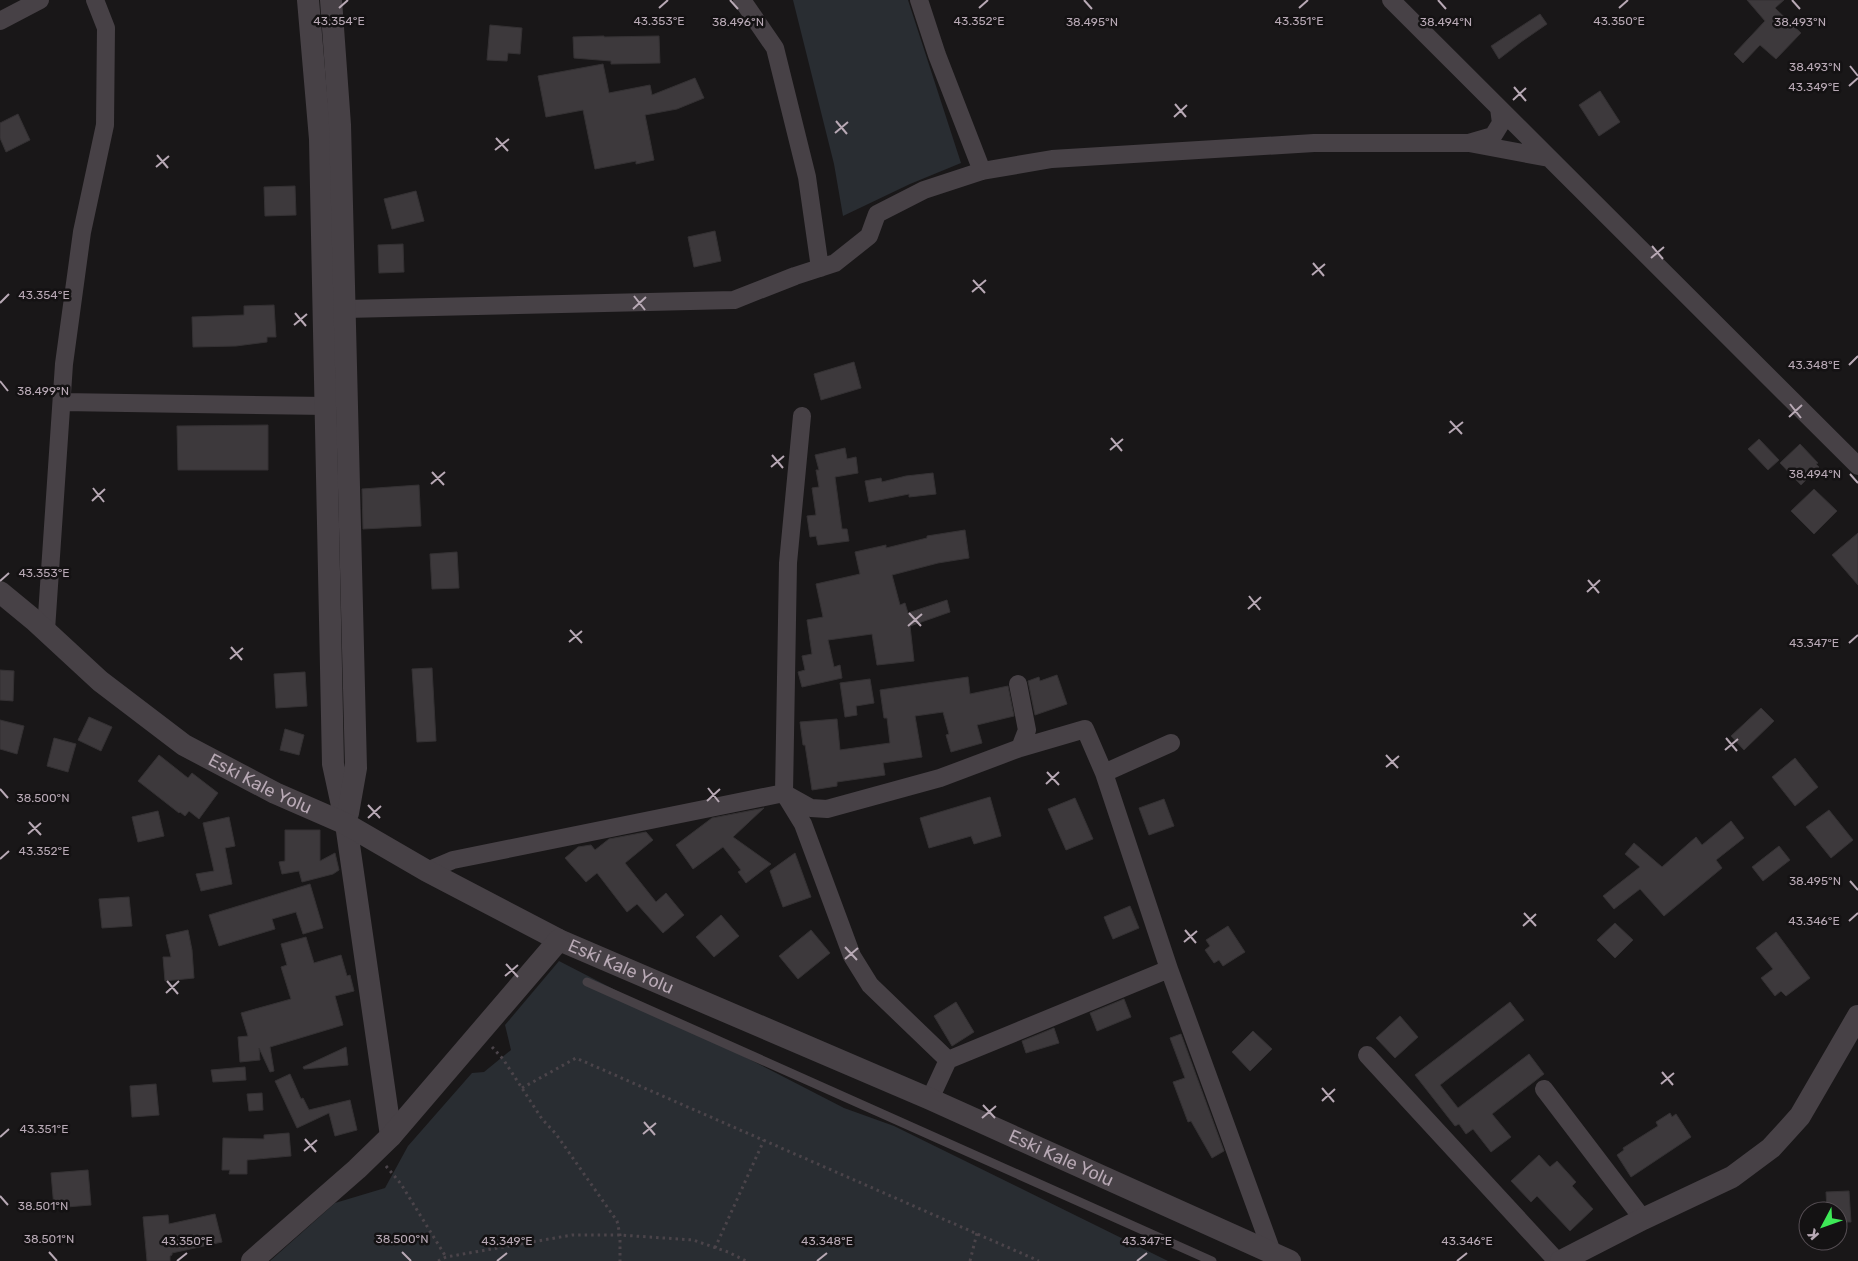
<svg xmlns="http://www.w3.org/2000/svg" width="1858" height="1261" viewBox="0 0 1858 1261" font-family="Rubik,sans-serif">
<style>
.green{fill:#292d32}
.building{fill:#3d393c;stroke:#343133}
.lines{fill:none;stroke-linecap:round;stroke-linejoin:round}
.path{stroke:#4b444a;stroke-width:3;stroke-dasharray:2.5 4;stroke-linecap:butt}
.service{stroke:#474146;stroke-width:9}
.minor{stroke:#474146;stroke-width:18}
.tertiary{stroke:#474146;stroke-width:22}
.ticks{fill:none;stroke:#b8a9b5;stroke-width:2}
.labels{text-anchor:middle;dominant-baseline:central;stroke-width:5;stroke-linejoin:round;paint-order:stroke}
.street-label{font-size:18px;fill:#b8a9b5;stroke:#141213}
.ticks-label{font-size:12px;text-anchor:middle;fill:#b8a9b5;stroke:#141213;stroke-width:5;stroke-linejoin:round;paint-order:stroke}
</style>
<rect width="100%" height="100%" fill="#191718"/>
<path class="green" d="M793,0h115l53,163 -51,21 -67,32 -9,-52z
M559,961l285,147 50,18 274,135h-898l65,-58 50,-15 23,-42 64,-73 12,-1 27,-22 -6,-25z"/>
<path class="building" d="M1747,0h37l-9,8 26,25 -25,26 -16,-14 -17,18 -9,-9 31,-33z
M1540,14l7,10 -26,18 -22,17 -8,-13z
M490,25l32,3 -2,26 -12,-1 -1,8 -20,-1z
M604,36v1l55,-1 1,27 -49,1v-3l-37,-3 -1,-21z
M603,64l6,29 41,-8 2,10 43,-17 9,20 -27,11 -32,6 9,45 -18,4v-3l-41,8 -12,-59 -37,7 -8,-41z
M1600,91l20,31 -21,14 -20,-31z
M18,114l12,26 -24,12 -6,-14v-15z
M295,186l1,29 -31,1 -1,-29z
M416,191l8,30 -32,8 -8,-30z
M715,231l6,30 -27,6 -6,-30z
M403,244l1,28 -25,1 -1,-28z
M274,305l2,32h-9v5l-31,4 -43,1 -1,-30 52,-2v-9z
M854,362l7,26 -40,12 -7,-26z
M268,425v45h-90l-1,-44z
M1759,439l20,21 -11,10 -20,-21z
M1800,444l18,19 -2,1 3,3 -18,18 -21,-22z
M845,448l2,11 9,-2 2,16 -23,4 7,52h5l2,12 -31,4 -2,-9 -6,1 -3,-21 9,-1 -4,-27 7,-1 -3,-17h3l-4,-15z
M933,473l3,21 -27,3v-3l-40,8 -4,-21 16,-3 1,4 24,-6z
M419,485l2,41 -58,3 -1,-40z
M1814,489l23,22 -23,23 -23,-23z
M965,530l4,28 -31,5 -46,12 8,30 5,-2 3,10 39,-13 3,12 -40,14 4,35 -37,4 -5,-31 -44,6 6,27 6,-2 2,13 -40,9 -4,-15 7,-2 -3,-14 10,-2 -5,-34 16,-3 -7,-33 44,-10 -5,-22 31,-7v3l41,-10v-2z
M1858,533v52l-26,-30z
M457,552l2,36 -27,1 -2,-35z
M432,668l4,73 -19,1 -5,-73z
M0,670l14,1 -1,30 -13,-1z
M305,672l2,34 -31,2 -2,-34z
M1057,675l10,29 -32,11 -7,-34 11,-4 1,4z
M968,677l2,17 38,-8 6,30 -37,9 5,18 -31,9 -5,-17 3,-1 -6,-22 -28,4 7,41 -39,6 2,12 -48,7v4l-25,4 -7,-45h-2l-3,-23 37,-3 3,31 50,-7 -3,-25h-3l-4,-28z
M870,679l4,24 -18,3 1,9 -12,2 -5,-34z
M1761,708l13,13 -30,29 -13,-14z
M89,717l23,10 -11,24 -23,-11z
M0,720l24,6 -7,28 -17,-5z
M285,729l19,6 -5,20 -19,-5z
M54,738l22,6 -8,28 -21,-6z
M159,755l29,23 4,-5 26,20 -19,26 -10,-8 -4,5 -5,-4 -1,1 -41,-32z
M1795,758l23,29 -23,19 -23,-29z
M990,797l11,39 -27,8 -3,-8 -42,12 -9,-30z
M1075,798l18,41 -27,11 -18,-41z
M1164,799l10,27 -25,9 -10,-27z
M764,808l-31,29 38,27 -25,19 -8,-11 3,-2 -18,-23 -30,22 -17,-24 36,-27z
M1829,810l24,30 -22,18 -25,-31z
M158,811l6,25 -26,6 -6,-25z
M229,817l6,29 -10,2 7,36 -31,7 -5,-17 18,-3 -11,-48z
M1731,821l13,17 -28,22 6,8 -58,48 -24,-27 -26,20 -11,-13 37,-29 -15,-13 9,-11 28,24 34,-30 6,8z
M285,830h35v31l15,-8 4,17 -6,4 -31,8 -3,-11 -17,3 -3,-12 6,-1z
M646,832l7,8 -28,23 31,39 10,-9 18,22 -21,18 -26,-29 -10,8 -30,-39 -11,9 -21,-24 13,-11 13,-2 4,5 14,-11z
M1779,846l11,14 -27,21 -11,-14z
M795,853l16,44 -28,10 -13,-36z
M310,884l13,44 -20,6 -7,-22 -24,7 3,10 -56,17 -10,-31z
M129,897l3,29 -30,2 -3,-29z
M1130,906l9,22 -26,11 -9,-22z
M721,915l18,21 -25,21 -18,-20z
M1615,923l18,17 -18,18 -18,-18z
M1228,926l17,26 -22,14 -4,-6 -5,3 -9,-13 5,-4 -4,-6z
M188,930l4,20 2,28 -29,3 -2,-24h8l-5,-22z
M811,930l19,23 -32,26 -19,-23z
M1776,932l34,46 -24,18 -5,-5 -6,5 -14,-18 12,-9 -17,-21z
M306,937l8,26 27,-8 6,21 3,-1 4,16 -19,5 8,29 -73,22 4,24 -4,1 -11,-24 1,12 -20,2 -2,-25 10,-1 -7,-23 50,-14 -10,-32 6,-2 -6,-21z
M1124,999l7,18 -34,14 -7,-18z
M956,1002l18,30 -22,14 -18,-30z
M1510,1002l14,18 -84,65 18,23 71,-54 15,20 -52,40 19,23 -20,15 -18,-23 -7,5 -7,-10 -4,2 -40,-51z
M1400,1016l18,21 -23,21 -19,-20z
M1054,1028l5,15 -33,10 -4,-12z
M1253,1031l19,18 -22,22 -18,-19z
M1181,1034l43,117 -12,7 -21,-37 -3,1 -15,-40 12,-4 -15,-40z
M346,1047l2,18 -44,4 -1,-2z
M245,1067l1,13 -33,2 -2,-12z
M290,1074l11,25 2,-1 6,12 41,-10 7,30 -22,6 -6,-23 -32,15 -22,-47z
M156,1084l3,31 -27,2 -2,-31z
M262,1093l1,17 -14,1 -2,-17z
M1670,1113l2,4 4,-3 15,23 -60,40 -14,-22 7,-5 -1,-2 35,-22 -2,-4z
M289,1133l2,23 -44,4v14h-18l1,-4h-8l1,-32 41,1v-4z
M1539,1155l11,12 7,-6 19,21 -4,4 21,23 -23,22 -33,-35 -6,6 -20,-21z
M88,1170l3,35 -37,3 -3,-35z
M1849,1191l2,31h-13v-11h-11l-1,-19z
M215,1214l7,28 -50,11v2l-2,1v5h-23l-4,-44 25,-2 1,9z"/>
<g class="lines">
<path class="path" d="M492,1047l11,12 39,60 14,15 61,87 3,14v26
M522,1088l54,-30 463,203
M386,1166l15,18 45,73
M715,1248l49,-108
M438,1261l8,-4 126,-22h48l73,5 35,12 18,9
M970,1261l7,-28"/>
<path class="service" d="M587,982l625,279"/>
<path class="minor" d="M742,0l33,48 32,129 13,91
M919,0l18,55 45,116
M1391,0l467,466
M0,21l40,-21
M1499,108l2,15 -8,13 -24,7 80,15
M345,309l389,-9 61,-24 40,-13 34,-27 8,-22 47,-24 58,-19 70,-12 262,-16h155
M62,402l265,4
M802,416l-14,147 -4,230 19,31 49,132 18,29 78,75
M46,630l18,-266 18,-132 23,-107 1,-97 -11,-28
M1020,748l65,-19 19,44 67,-30
M1104,773l65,196 103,283
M427,871l26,-11 331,-67 27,15 16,1 113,-31 80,-30 7,-18 -9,-46
M1367,1055l190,206
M1544,1089l99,130
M930,1099l18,-39 221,-91"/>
<g class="tertiary">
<path d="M308,0l12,139 13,625 13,60 45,312"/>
<path d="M331,0l9,125 16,643 -8,45"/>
<path id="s1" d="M0,592l34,28 66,61 84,64 91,48 71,31 81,47 132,69 371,159 360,162"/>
<path d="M252,1261l105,-92 34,-33 168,-196"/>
<path d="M1561,1261l82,-42 89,-42 39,-29 29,-32 58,-100"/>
</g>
</g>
<path class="ticks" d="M730,0l8,9M1084,0l8,9M1438,0l8,9M1792,0l8,9M339,8l9,-8M659,8l9,-8M979,8l9,-8M1299,8l9,-8M1619,8l9,-8M1850,66l8,10M1849,86l9,-8M1514,87l12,14M1513,100l13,-12M1175,104l11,13M1174,117l13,-12M836,121l11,13M835,133l13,-11M496,138l12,13M495,150l14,-11M157,155l11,13M156,167l13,-11M1652,246l11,13M1651,258l13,-11M1313,263l11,13M1312,275l13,-11M973,280l12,13M972,292l14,-12M634,296l11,14M0,303l9,-9M633,309l13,-12M295,313l11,13M294,325l13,-11M1849,365l9,-9M0,381l8,10M1790,404l11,14M1789,417l13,-12M1450,421l12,13M1449,433l14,-11M1111,438l11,13M1110,450l13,-11M772,455l11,13M771,467l13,-11M432,472l12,13M1850,474l8,9M431,484l14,-12M93,488l11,14M92,501l13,-12M1588,580l11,13M0,581l9,-8M1587,592l13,-12M1249,596l11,14M1248,609l13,-12M909,613l12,13M908,626l14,-12M570,630l12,13M569,642l13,-11M1849,643l9,-8M231,647l11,13M230,659l13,-11M1726,738l11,13M1725,750l13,-11M1386,755l12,13M1386,767l13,-11M1047,772l12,13M1046,784l13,-12M708,788l11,14M0,789l8,9M707,801l13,-12M368,805l12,13M368,818l13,-12M29,822l12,13M28,834l13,-11M0,859l9,-8M1850,881l8,9M1524,913l12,13M1849,921l9,-8M1523,926l13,-12M1185,930l11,13M1184,942l13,-11M845,947l12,13M845,959l13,-11M506,964l12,13M505,976l13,-11M167,981l11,13M166,993l13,-12M1662,1072l11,13M1661,1084l13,-11M1322,1088l12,14M1322,1101l13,-12M983,1105l12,13M982,1118l14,-12M644,1122l11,13M643,1134l13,-11M0,1137l9,-8M305,1139l11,13M304,1151l13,-11M0,1196l8,9M49,1252l8,9M402,1252l9,9M177,1261l10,-8M497,1261l10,-8M817,1261l10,-8M1137,1261l10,-8M1457,1261l10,-8"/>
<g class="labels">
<g class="street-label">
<text stroke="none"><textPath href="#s1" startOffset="325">Eski Kale Yolu</textPath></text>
<text stroke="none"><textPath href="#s1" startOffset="730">Eski Kale Yolu</textPath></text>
<text stroke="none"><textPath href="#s1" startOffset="1210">Eski Kale Yolu</textPath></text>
</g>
</g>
<g class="ticks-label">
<text x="339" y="25">43.354°E</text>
<text x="659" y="25">43.353°E</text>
<text x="979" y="25">43.352°E</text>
<text x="1299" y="25">43.351°E</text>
<text x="1619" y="25">43.350°E</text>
<text x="1800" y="26">38.493°N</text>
<text x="738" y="26">38.496°N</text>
<text x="1092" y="26">38.495°N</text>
<text x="1446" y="26">38.494°N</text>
<text x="1815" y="71">38.493°N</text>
<text x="1814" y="91">43.349°E</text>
<text x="44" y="299">43.354°E</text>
<text x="1814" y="369">43.348°E</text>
<text x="43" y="395">38.499°N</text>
<text x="1815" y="478">38.494°N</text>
<text x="44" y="577">43.353°E</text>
<text x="1814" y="647">43.347°E</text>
<text x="43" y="802">38.500°N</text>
<text x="44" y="855">43.352°E</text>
<text x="1815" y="885">38.495°N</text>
<text x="1814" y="925">43.346°E</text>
<text x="44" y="1133">43.351°E</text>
<text x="43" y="1210">38.501°N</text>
<text x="402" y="1243">38.500°N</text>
<text x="49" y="1243">38.501°N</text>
<text x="187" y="1245">43.350°E</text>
<text x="507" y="1245">43.349°E</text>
<text x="827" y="1245">43.348°E</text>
<text x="1147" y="1245">43.347°E</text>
<text x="1467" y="1245">43.346°E</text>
</g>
<g transform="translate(1823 1226) rotate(229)"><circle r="24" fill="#141213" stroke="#564e54"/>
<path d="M0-4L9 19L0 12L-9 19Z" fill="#3ee957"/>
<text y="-8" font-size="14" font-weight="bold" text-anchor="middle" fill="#b8a9b5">K</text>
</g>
</svg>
